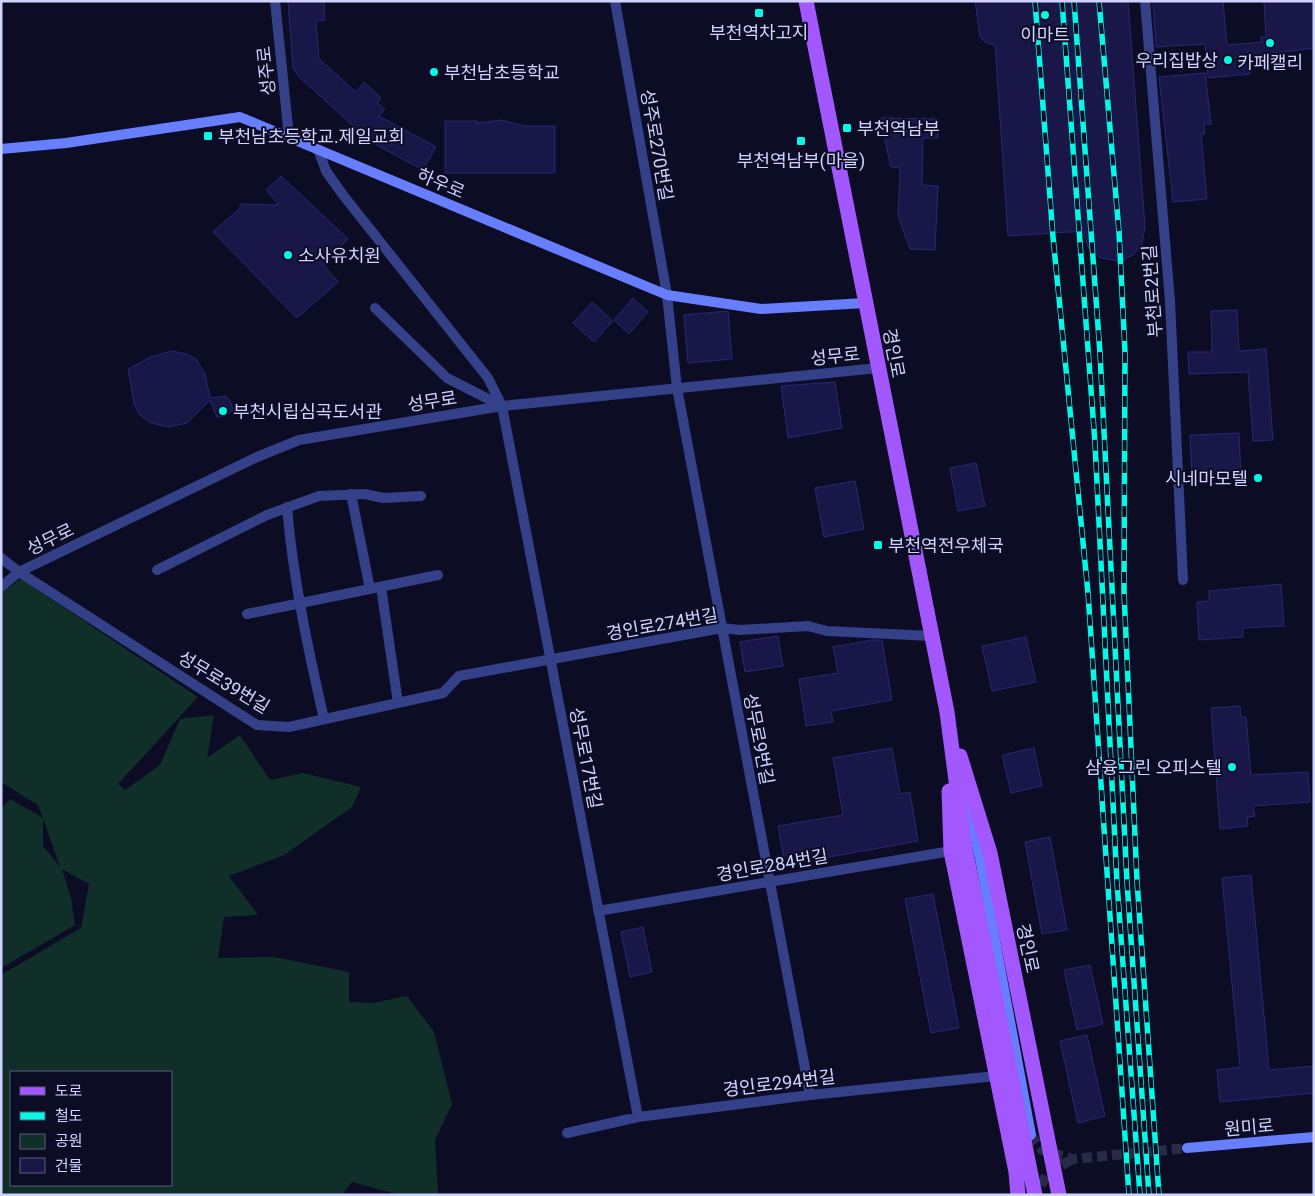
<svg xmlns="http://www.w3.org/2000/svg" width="1315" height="1196" viewBox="0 0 1315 1196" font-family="Roboto,'Noto Sans KR',sans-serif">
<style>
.green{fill:#0f2f28;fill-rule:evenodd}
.building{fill:#181747;stroke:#292775}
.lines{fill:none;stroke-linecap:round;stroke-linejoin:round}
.secondary-tunnel{stroke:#292b46;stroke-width:10;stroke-dasharray:10 5;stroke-linecap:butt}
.street{stroke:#344087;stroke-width:10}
.secondary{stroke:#677eff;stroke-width:10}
.primary{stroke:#a257ff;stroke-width:15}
.rail-casing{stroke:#00fbe7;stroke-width:5.5}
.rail{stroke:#0c0d25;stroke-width:4;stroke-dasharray:11;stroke-linecap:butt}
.poi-dot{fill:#00fbe7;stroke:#0c0d25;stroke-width:2}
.labels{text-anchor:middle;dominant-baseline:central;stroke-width:4;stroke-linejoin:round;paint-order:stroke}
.poi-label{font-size:18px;fill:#d0d3ff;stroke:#0c0d25;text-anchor:start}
.street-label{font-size:18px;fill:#d0d3ff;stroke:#0c0d25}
</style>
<rect width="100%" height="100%" fill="#0c0d25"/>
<path class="green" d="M21,579l177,118 -80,87 7,6 35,-25 20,-46 34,-4 -7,43 33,-23 30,45 33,-7 58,14 -9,20 -68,48 -55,21 29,39 -34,2 -6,41 56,-1 75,15v30l24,1 34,-7 27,36 18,72 -17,36 3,55h-38l-48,-13 -10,13h-341v-220l80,-47 8,-44 -27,-15 9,29 4,27 -74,43v-159l9,-10 33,19 -5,-13 -37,-23v-189zM43,821h1l16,46 -17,-21zM11,1072h160v113h-160z"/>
<path class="building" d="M288,1h36l1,19 -9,1 3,38 37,33 8,-10 17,16 -4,5 8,6 -6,7 57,31 -13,23 -52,-28 -72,-65 -6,-9z
M975,1h153l17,226 -3,16 -9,12 -13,6 -19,-3 -13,-11 -4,-16 -76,5 -13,-191 -9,-2 -6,-6z
M1153,1h70l4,44 35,-3 -1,-5h5l-2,-36h50v47l-66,9 2,17 -42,4 -3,-34 -49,3z
M1205,73l6,51h-7l1,10h-4l6,65 -34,3 -14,-125z
M880,118l58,1v19h-15l-1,47 16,1 -3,64 -25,-1 -12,-33 2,-48 -9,-1z
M501,120l23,6h31v47h-110v-52h32v2z
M281,176l67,63 -25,25 15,18 -41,36 -84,-86 27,-24v-4l39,1 -13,-15z
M633,298l15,14 -19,22 -15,-14z
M592,302l21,19 -19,21 -21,-19z
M1237,310l2,41 27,-2 7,91 -20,1 -5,-69 -59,2 -1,-22h24l-1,-41z
M728,311l4,48 -44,4 -4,-48z
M172,351l15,3 9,5 9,15 5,24 15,-2 5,4 3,10 -8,6 -8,1 -7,-17 -23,23 -18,4 -18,-4 -12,-9 -5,-11 -6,-34 23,-12z
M835,382l7,46 -54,10 -7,-52z
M1239,433l2,45 -49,3 -2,-46z
M976,463l9,43 -27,5 -8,-43z
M855,481l9,48 -40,8 -9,-49z
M1281,584l3,42 -41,2v9l-44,3 -2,-38 12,-1v-10z
M778,636l5,30 -38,6 -5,-30z
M1026,637l10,45 -44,9 -10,-45z
M872,640h10l10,60 -61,11 2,11 -27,4 -7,-47 39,-6 -5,-26z
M1240,706l1,11h5l5,58 57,-3 2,30 -57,4 2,10 -8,1 1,9 -28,3 -9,-121z
M892,748l8,46 10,-2 8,49 -133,24 -7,-39 65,-11 -10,-57z
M1034,748l8,38 -31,7 -9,-38z
M1050,837l17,93 -25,4 -17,-92z
M1251,875l18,195 45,-4v27l-94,9 -3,-32 23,-3 -18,-189z
M933,894l26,134 -28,5 -26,-134z
M643,927l9,45 -22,5 -9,-45z
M1090,965l13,59 -26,6 -13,-60z
M1087,1035l18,81 -27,7 -18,-82z"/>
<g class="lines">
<path class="secondary-tunnel" d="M1031,1135l11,15 31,9 114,-11
M1041,1185l7,-12 25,-14"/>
<path class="street" d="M275,1l14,136
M615,1l52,294 10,93 133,707
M1145,1l25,300 13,279
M318,149l8,22 17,24 145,183 14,28 136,711
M375,308l72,70 55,28
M351,494l19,95
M287,507c6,72 21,142 37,212
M1,558l18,14 238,153 32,2 154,-34 16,-17 263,-48 18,2 68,-4 19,5 105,5
M157,570l110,-55 52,-19 46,-2 18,4 38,-2
M1,587l18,-15 238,-115 42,-17 203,-34 376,-38
M381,587l17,116
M247,614l191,-39
M598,911l353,-60
M567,1133l71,-16 172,-22 186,-19"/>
<path class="secondary" d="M1,149l65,-6 174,-26 427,178 94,14 104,-6
M966,798l14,61 51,276
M1187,1148l127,-11"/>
<path class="primary" d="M806,1l141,711 18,137 70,346
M960,756l30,97 69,342
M949,791l2,60 65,321 2,23"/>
<g class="rail-casing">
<path id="rail" d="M1035,1l18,236 35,356 41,602
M1062,1l33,442 22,440 23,312
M1074,1l26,352 27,529 22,313
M1099,1l20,231 6,120 -1,240 13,289 22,314"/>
</g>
<use href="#rail" class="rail"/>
</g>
<g class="poi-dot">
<rect x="754" y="8" width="10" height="10" rx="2.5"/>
<circle cx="1045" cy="15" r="5"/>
<circle cx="1270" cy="43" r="5"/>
<circle cx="1228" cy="60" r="5"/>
<circle cx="434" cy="72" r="5"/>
<rect x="842" y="123" width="10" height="10" rx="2.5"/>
<rect x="203" y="131" width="10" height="10" rx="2.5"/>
<rect x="796" y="136" width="10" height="10" rx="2.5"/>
<circle cx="288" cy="255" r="5"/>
<circle cx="223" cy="411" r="5"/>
<circle cx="1258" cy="478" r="5"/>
<rect x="873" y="540" width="10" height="10" rx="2.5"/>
<circle cx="1232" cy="767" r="5"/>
</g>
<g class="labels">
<g class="poi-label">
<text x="759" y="32" text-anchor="middle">부천역차고지</text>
<text x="1045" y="34" text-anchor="middle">이마트</text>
<text x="1218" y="60" text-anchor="end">우리집밥상</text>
<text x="1270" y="62" text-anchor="middle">카페캘리</text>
<text x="444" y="72">부천남초등학교</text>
<text x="857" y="128">부천역남부</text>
<text x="218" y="136">부천남초등학교.제일교회</text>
<text x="801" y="160" text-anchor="middle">부천역남부(마을)</text>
<text x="298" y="255">소사유치원</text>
<text x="233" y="411">부천시립심곡도서관</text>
<text x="1248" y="478" text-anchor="end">시네마모텔</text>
<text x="888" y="545">부천역전우체국</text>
<text x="1222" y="767" text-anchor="end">삼융그린 오피스텔</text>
</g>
<g class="street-label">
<text transform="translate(266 71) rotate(-96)">성주로</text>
<text transform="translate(657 145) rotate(80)">성주로270번길</text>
<text transform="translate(441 183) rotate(23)">하우로</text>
<text transform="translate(1152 291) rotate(-94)">부천로2번길</text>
<text transform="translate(894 353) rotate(79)">경인로</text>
<text transform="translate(835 356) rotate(-6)">성무로</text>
<text transform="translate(432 401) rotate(-9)">성무로</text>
<text transform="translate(50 539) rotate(-26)">성무로</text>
<text transform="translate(662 624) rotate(-10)">경인로274번길</text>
<text transform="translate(224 682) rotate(31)">성무로39번길</text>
<text transform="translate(759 739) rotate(79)">성무로9번길</text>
<text transform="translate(586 758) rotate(79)">성무로17번길</text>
<text transform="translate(772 865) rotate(-10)">경인로284번길</text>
<text transform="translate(1028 948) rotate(78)">경인로</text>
<text transform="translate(779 1083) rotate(-7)">경인로294번길</text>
<text transform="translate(1249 1127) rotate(-5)">원미로</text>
</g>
</g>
<rect width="1315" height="1196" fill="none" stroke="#d0d3ff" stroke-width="5"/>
<rect x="10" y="1071" width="162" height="115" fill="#0c0d25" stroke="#5a5c7c"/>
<rect x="20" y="1087" width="25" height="8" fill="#a257ff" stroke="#5a5c7c"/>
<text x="55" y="1096" font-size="15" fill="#d0d3ff">도로</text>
<rect x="20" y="1112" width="25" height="8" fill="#00fbe7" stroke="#5a5c7c"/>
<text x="55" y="1121" font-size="15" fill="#d0d3ff">철도</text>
<rect x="20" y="1134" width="25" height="15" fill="#0f2f28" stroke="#5a5c7c"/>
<text x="55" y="1146" font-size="15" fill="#d0d3ff">공원</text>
<rect x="20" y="1158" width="25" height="15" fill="#181747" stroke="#5a5c7c"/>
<text x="55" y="1171" font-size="15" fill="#d0d3ff">건물</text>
</svg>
